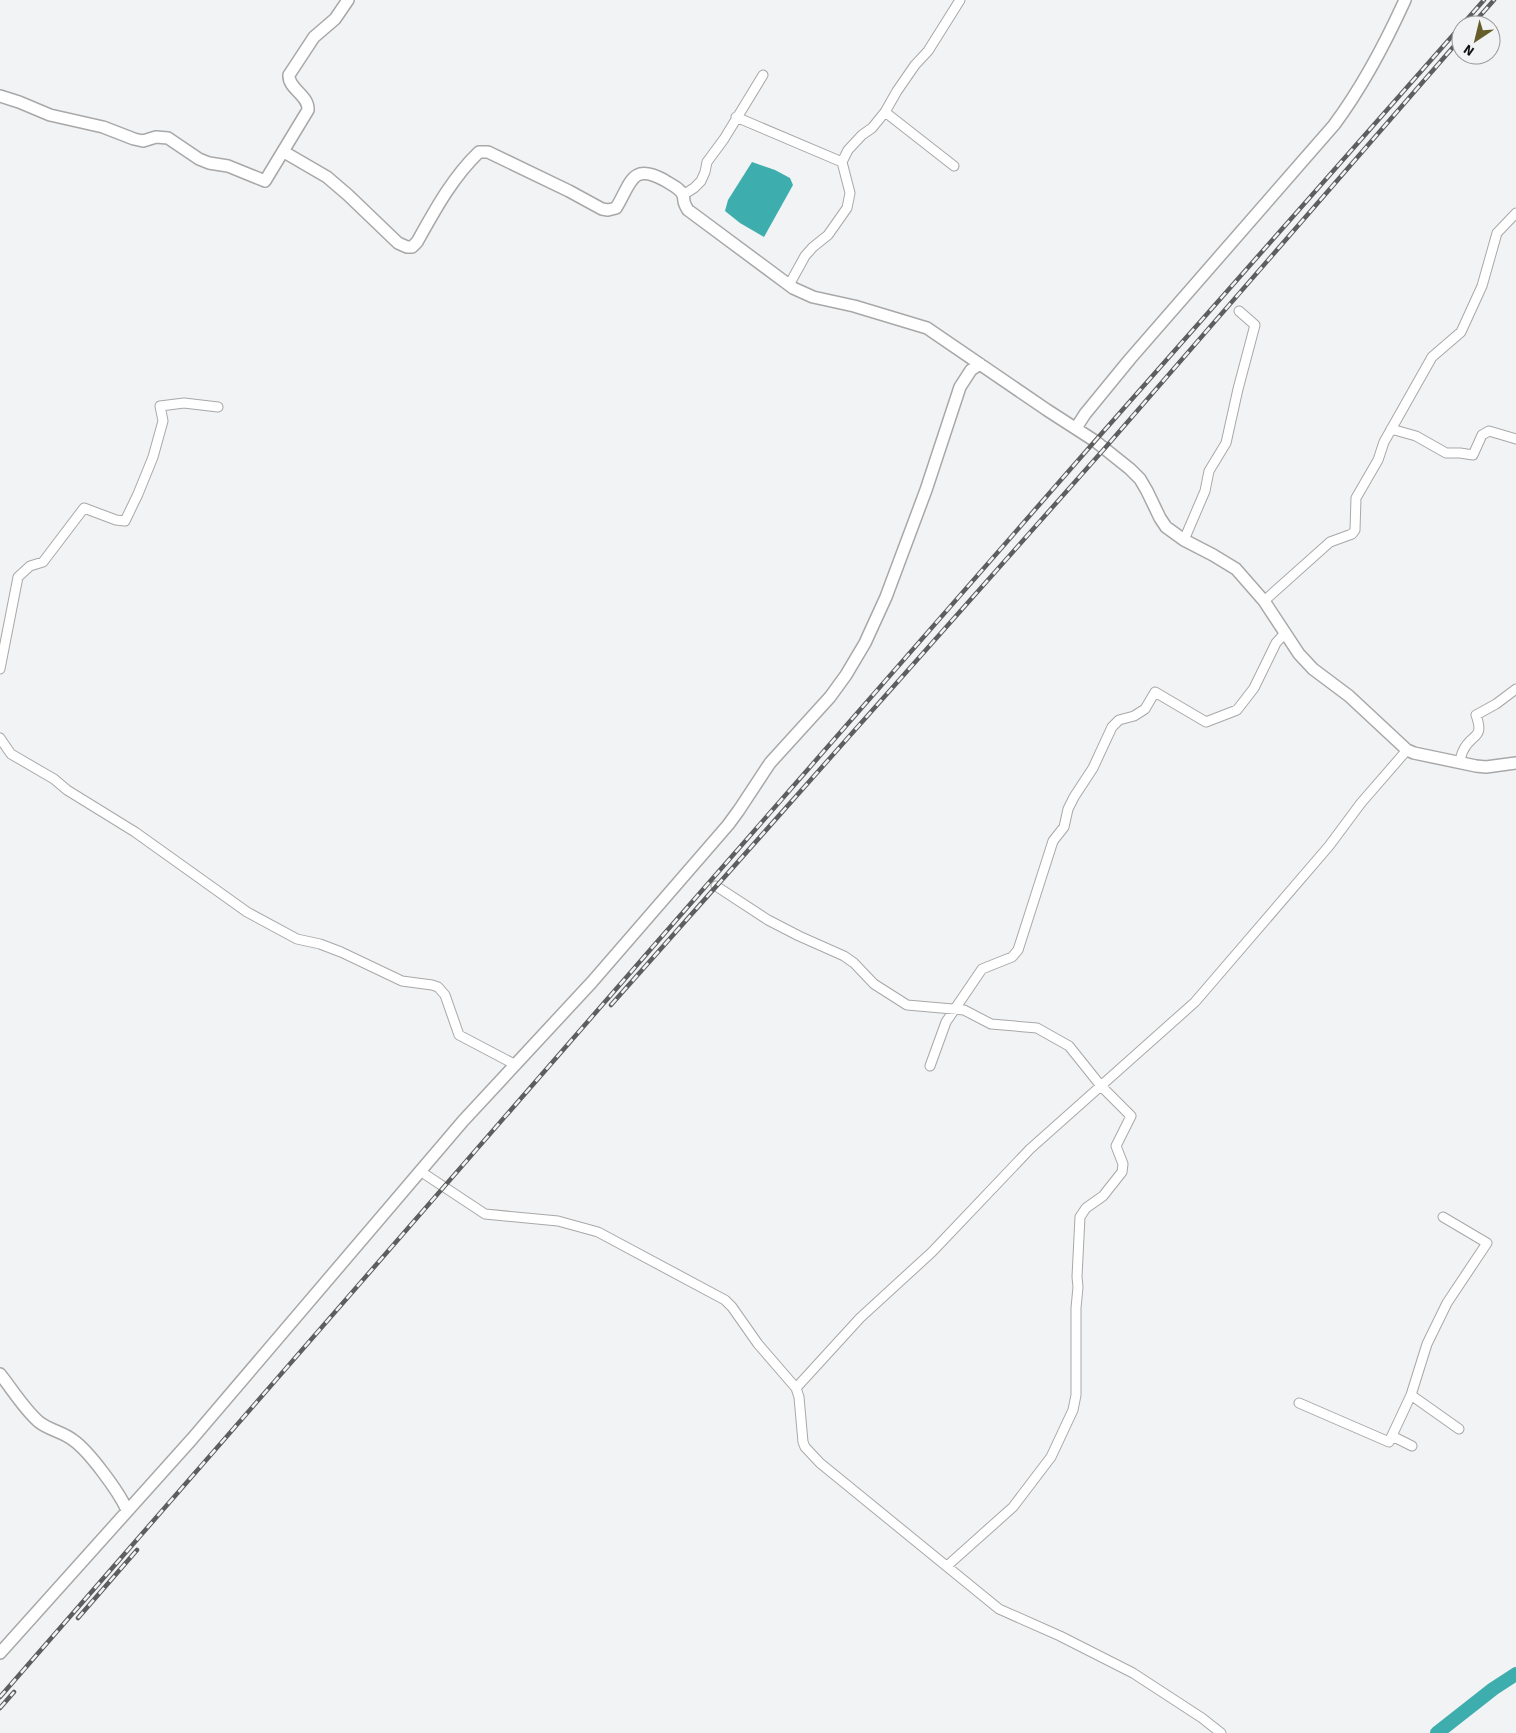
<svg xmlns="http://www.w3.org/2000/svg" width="1516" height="1733" viewBox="0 0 1516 1733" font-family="'Source Sans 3',sans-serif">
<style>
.water{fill:#3eadae}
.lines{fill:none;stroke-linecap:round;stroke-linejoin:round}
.river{stroke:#3eadae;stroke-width:14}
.minor-casing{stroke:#a8a8a9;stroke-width:11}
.tertiary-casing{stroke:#a8a8a9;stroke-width:14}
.minor{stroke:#fff;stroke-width:9}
.tertiary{stroke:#fff;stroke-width:11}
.rail-casing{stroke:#5e5e5f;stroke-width:4.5}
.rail{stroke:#f2f3f4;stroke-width:2.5;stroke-dasharray:8;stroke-linecap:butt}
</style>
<rect width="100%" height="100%" fill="#f2f3f4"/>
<path class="water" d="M752,162l23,8 15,8 3,7 -29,52 -24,-14 -15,-12 3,-11z"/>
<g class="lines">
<path class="river" d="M1437,1733l56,-44 23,-15"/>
<g class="minor-casing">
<path id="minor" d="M885,112l69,54
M736,117l106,45
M683,195l11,-7 7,-7 4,-9 2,-10 17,-23 39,-64
M789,285l16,-29 8,-9 15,-12 19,-27 3,-15 -8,-31 6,-12 14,-15 10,-7 13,-16 12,-21 18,-26 13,-14 32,-51
M1391,429l25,7 30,17h14l13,2 9,-20 7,-4 27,8
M1184,540l21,-49 4,-20 17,-28 12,-54 17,-64 -16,-14
M1264,601l66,-59 22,-8 3,-4 1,-32 22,-38 6,-18 48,-85 29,-25 21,-46 15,-53 19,-20
M0,669l18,-92 12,-11 13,-4 41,-54 32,12 9,1 13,-27 15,-37 10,-36 -3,-15 24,-3 34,4
M0,738l11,16 43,25 13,11 68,42 112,80 50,27 23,5 21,8 61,29 30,4 6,2 7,8 14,40 57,30
M1459,763c2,-4 2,-9 4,-12 8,-18 22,-11 13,-36l20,-11 20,-15
M716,886l52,34 31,16 45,20 10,7 20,21 33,21 57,5 27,14 46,4 32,18 32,40 30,30 -15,30 7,18 -1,8 -19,24 -17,12 -6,9 -3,60 1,10 -2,21v87l-3,15 -22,47 -38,50 -66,59
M930,1066l16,-44 36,-53 30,-12 6,-7 35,-109 11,-14 4,-18 6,-12 19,-29 19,-41 7,-7 15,-4 11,-7 10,-17 51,30 31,-12 17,-22 22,-45 9,-10
M420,1171l65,43 73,7 40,11 127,68 7,7 26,37 38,44 3,9 4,45 2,5 15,16 179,146 61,27 73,37 69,45 19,15
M796,1388l64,-70 72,-66 98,-103 165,-147 134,-156 32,-43 46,-53
M1411,1395l48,34
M1299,1403l90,39 22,-47 16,-51 20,-41 40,-60 -44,-26
M1392,1436l20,10"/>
</g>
<g class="tertiary-casing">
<path id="tertiary" d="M0,96l19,6 31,13 53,12 31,12 9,2 13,-4 12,1 31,21 10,4 19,3 37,15 43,-71c1,-15 -20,-21 -19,-35l25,-38 21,-18 13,-19
M284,152l43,25 21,18 50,48 9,4h5l5,-5c18,-32 35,-64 62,-90h9l81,39 33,18 6,1 8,-2c15,-24 15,-46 48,-28 6,4 16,8 19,15 2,7 -1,6 5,15l105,78 20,9 41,9 73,22 120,82 48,31 35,28 10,10 7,12 13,27 6,9 18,13 29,15 23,14 28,32 35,53 14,15 36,27 58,54 7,3 62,13 10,1 30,-4
M1076,428l9,-14 45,-55 204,-234c29,-39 51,-81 71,-125
M0,1374c12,15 24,35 39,48 10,8 24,10 34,18 16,11 46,52 54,70
M0,1653l192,-214 271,-318 129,-139 136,-157 11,-15 31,-47 60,-66 16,-22 19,-32 21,-46 40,-107 34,-103 11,-17 9,-6"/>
</g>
<use href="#minor" class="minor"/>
<use href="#tertiary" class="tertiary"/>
<g class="rail-casing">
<path id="rail" d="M1462,25l22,-25
M1472,25l22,-25
M611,1005l494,-557 356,-410
M78,1618l59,-68
M0,1697l657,-755 438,-501 366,-415
M0,1708l14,-16"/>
</g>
<use href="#rail" class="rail"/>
</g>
<g transform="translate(1476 40) rotate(215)"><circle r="24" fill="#f2f3f4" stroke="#989899"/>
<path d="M0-4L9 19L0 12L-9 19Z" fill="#665e2a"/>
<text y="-8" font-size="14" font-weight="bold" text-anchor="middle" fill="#101011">N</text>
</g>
</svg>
